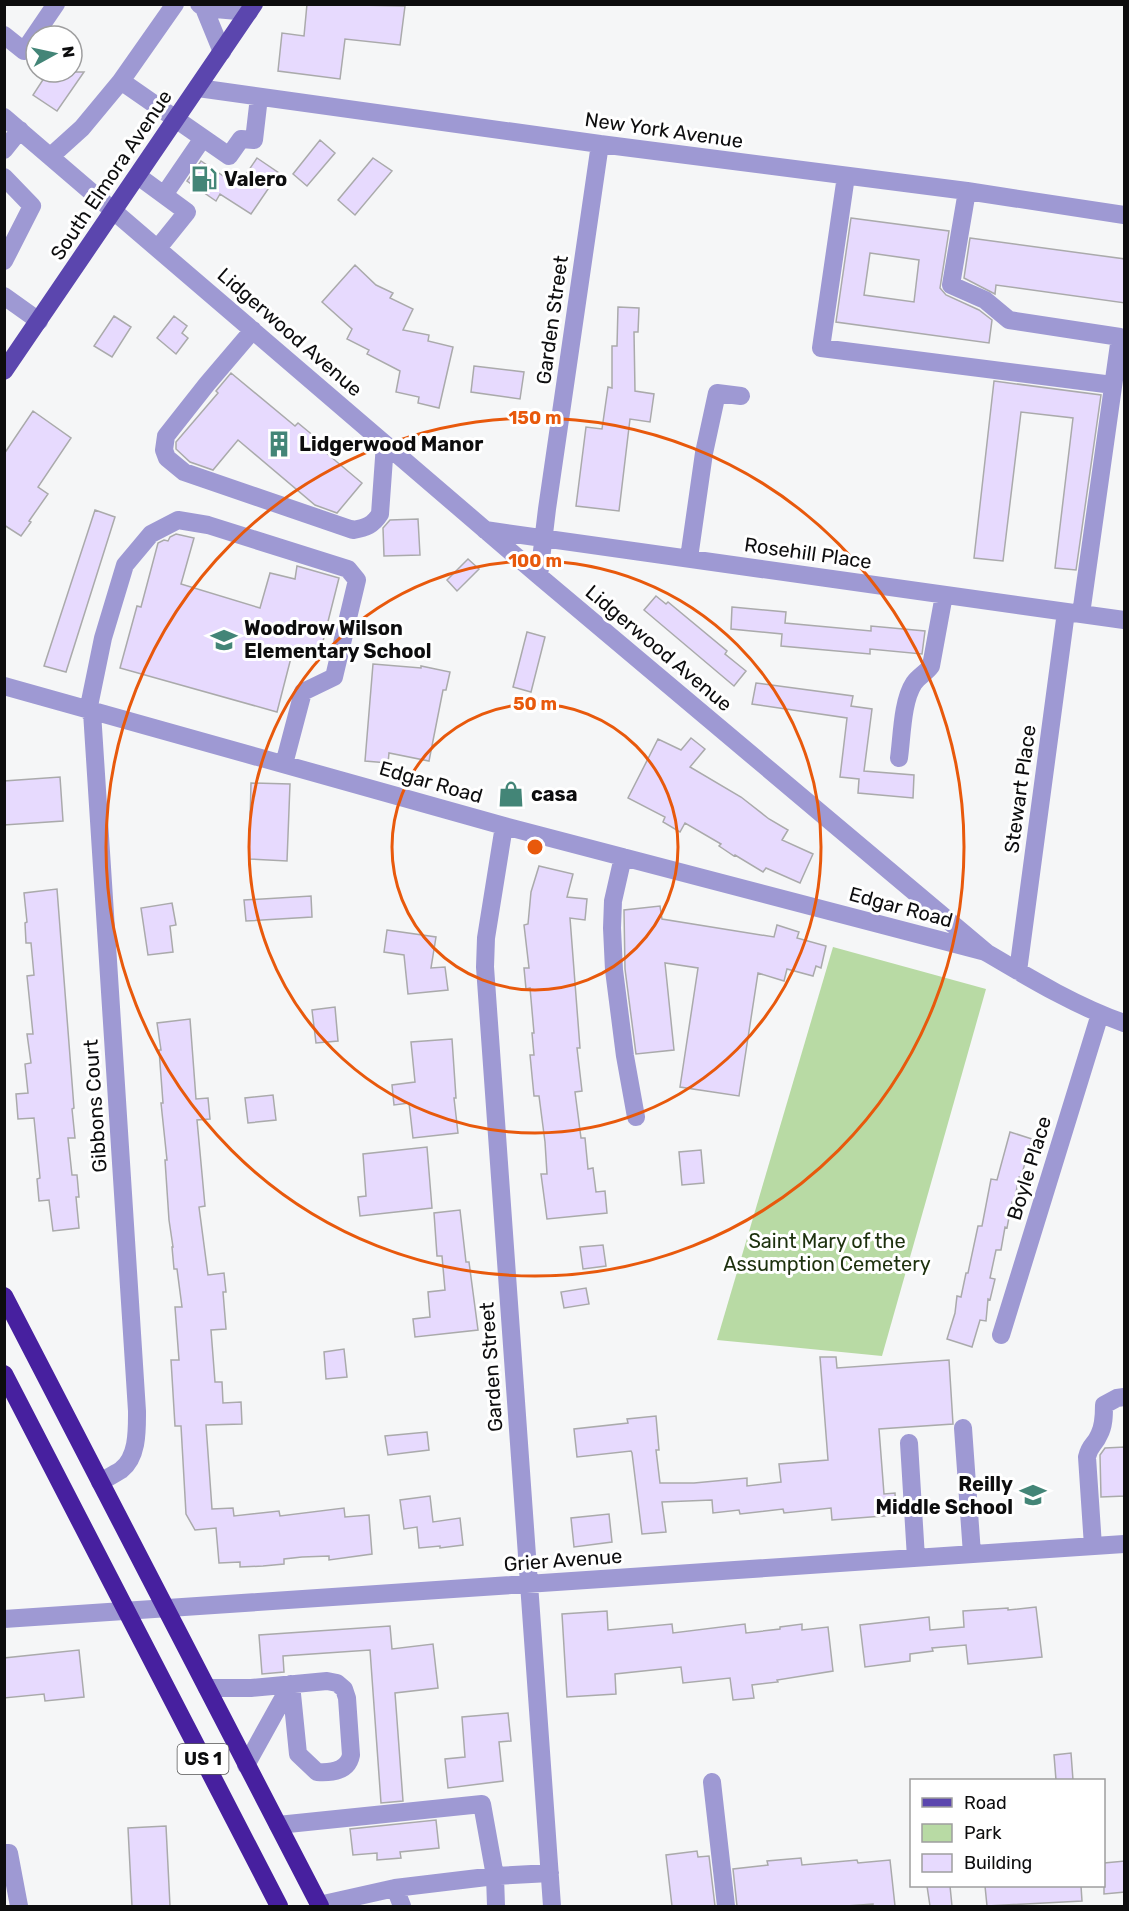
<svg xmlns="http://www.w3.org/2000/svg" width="1129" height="1911" viewBox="0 0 1129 1911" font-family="Rubik,sans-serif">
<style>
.green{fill:#b8daa4}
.building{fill:#e7dafe;stroke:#aaaaab;stroke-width:1.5;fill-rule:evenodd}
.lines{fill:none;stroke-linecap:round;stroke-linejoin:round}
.minor{stroke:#9e99d3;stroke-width:18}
.major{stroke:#5b46ae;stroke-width:18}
.highway{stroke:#47209f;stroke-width:18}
.ring{fill:none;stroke:#e8590c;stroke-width:3}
.labels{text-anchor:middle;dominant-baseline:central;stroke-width:6;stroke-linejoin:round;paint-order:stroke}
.shield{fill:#fff;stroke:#565656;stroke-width:1.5}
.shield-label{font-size:18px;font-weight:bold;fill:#0d0d0e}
.street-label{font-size:20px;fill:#0d0d0e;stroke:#fff}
.poi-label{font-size:20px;font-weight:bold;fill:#0d0d0e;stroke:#fff;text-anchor:start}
.park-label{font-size:20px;fill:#1d310e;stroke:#fff}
.centre{fill:#e8590c;stroke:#fff;stroke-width:3}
.ring-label{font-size:18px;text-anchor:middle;font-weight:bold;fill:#e8590c;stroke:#fff;stroke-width:6;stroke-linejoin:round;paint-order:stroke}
</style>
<rect width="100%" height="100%" fill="#f5f6f7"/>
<path class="green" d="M833,947l153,42 -104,367 -165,-16z"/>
<path class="building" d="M307,4l98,2 -5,39 -55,-6 -5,40 -62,-8 4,-38 22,3z
M48,72h36l-27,39 -24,-16z
M320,140l15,13 -28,33 -14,-12z
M257,158l22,15 -28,41 -31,-20 -4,7 -29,-20 14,-20 37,25z
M373,158l19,13 -37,44 -17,-15z
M851,218l98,13 -9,57 6,7 33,15 13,10 -3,23 -153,-21zM870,253l49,7 -5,42 -50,-7z
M970,238l155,21v44l-129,-18 -1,9 -31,-16z
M355,265l21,20 17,8 -3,5 23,11 -10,21 26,5 -1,6 25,6 -14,61 -21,-5 1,-6 -23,-5 4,-21 -33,-17 2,-4 -22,-11 5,-10 -30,-27z
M618,307l21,1 -1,24h-4l1,59 19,3 -4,28 -20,-3 -11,92 -43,-5 10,-79 16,2 6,-42 4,1v-42h5z
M114,316l17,11 -19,30 -18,-11z
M174,316l13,10 -5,7 6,5 -12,16 -19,-16z
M474,366l50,6 -4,27 -49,-7z
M231,373l64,53 3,-3 17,14 -3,4 50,42 -25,30 -22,-8 -77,-65 -25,30 -23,-8 -14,-13v-7l42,-49 -2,-2z
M994,381l107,14 -25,175 -21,-2 18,-150 -52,-6 -18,149 -29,-3z
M33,411l38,27 -33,49 10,7 -19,27 2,1 -10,14 -17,-11v-71z
M95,510l20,7 -49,155 -22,-6z
M418,519l2,36 -36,1 -1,-28 7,-8z
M176,534l18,4 -13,46 79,24 10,-35 25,6 2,-13 42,12 -20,79 -26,-7 -16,62 -157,-44 17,-62 4,1 17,-64 6,-3 4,1 2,-4z
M468,559l11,10 -22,22 -10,-11z
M656,596l10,8 2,-2 59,49 -2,3 21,17 -12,15 -90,-76z
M732,607l54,5 -1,11 86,8v-5l54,5 -3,23 -52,-5v5l-89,-8 1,-12 -51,-5z
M527,632l18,5 -14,55 -18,-5z
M373,664l48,4v-2l29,6 -4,18h-3l-14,71 -40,-8 -1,10 -23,-2z
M756,683l97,13 -2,10 21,3 -8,62 50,4 -1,23 -55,-5 1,-14 -19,-2 7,-59 -95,-14z
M691,738l14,11 -15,18 51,30 28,22 19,11 -6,10 31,14 -13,29 -34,-15 -3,4 -28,-17 -1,1 -15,-10 2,-2 -36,-21 -5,9 -17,-10 2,-5 -37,-19 30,-59 23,11z
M60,777l3,44 -59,4v-44z
M251,783l39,1 -3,77 -38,-2z
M539,866l34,8 -6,23 20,2 -2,21 -15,-2 10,130h-3l5,43 -7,1 6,46h4l3,31 5,-1 3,24 9,-1 2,22 -60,6 -6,-45h6l-2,-32 -6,-46h-5l-4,-41h4l-2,-22h2l-4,-45 -4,1 -2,-21h5l-5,-43 4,-1 3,-32z
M57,889l17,219 -2,1 3,29h-7l4,37h5l2,22h-3l3,31 -26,3 -4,-31 -10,1 -2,-22 3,-1 -6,-60 -16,1 -2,-25 12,-1 -3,-29 6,-1 -4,-29h6l-6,-58 7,-1 -3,-32h-5l-1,-20 2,-1 -3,-29z
M311,896l1,21 -66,4 -2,-21z
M172,903l4,22 -6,1 3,26 -25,3 -7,-47z
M660,906l2,13 112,18 3,-12 22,7 -2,6 29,8 -5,22 -5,-2 -3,10 -26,-7 -3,12 -26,-8 -19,123 -59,-9 18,-119 -33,-5 9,87 -38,4 -11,-85 -1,-59z
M387,930l49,7 -5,31 14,-1 3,23 -40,4 -4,-39 -20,-3z
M335,1007l3,34 -22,2 -4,-33z
M190,1019l6,80 12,-1 2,21 -13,1 8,86 -6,1 9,68 16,-2 2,19h-3l3,37 -15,1 4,52h7l1,21 18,-1 1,22 -36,1 6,84 21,-1 1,8 45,-5 1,5 64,-8 1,9 24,-2 3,39 -43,6v-4l-27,1 -18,2v5l-21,2 -23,1v-5l-21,1 -3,-35 -21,2 -9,-16 -5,-88h-6l-4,-66h8l-4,-53h7l-5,-38h-3l-2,-22h1l-4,-27 -4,-60h2l-6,-57h2l-4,-53h2l-4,-27z
M452,1039l4,59h-2l4,35 -45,5 -4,-35 -15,2 -2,-20 23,-3 -4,-40z
M273,1095l3,25 -28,3 -3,-25z
M1010,1132l22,7 -11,38h-2l-5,26 -2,-1 -5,26 -2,-1 -4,23h-5l-6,28 5,1 -5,21 -2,-1 -2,22 -6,-1 -8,27 -25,-8 8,-26 2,-17 4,1 5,-24h2l10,-47h4l9,-47 6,1z
M427,1147l5,61 -72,8 -2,-19 8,-1 -3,-42z
M701,1150l3,33 -22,2 -3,-33z
M460,1210l6,52h3l9,68 -63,7 -2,-18 17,-2 -2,-25 17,-2 -3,-34h-5l-3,-43z
M603,1245l3,21 -23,3 -3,-22z
M586,1288l3,16 -25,4 -3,-16z
M344,1349l3,28 -21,2 -2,-27z
M820,1357h16l1,11 112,-8 4,64 -74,5 5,65 11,-1 1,22 -64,5 -1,-12 -47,5 -1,-4 -43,5 -1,-4 -26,3 -1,-13 -50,2 4,30 -24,2 -10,-81 -1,-2 -54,6 -3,-28 54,-6 -1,-4 29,-3 3,34h-3l4,33h34l53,-5v8l34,-4 -2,-18 49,-4z
M427,1432l2,18 -41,5 -3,-19z
M1125,1447v49l-24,1 -1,-42 5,-7z
M430,1496l3,26 27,-4 3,27 -23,3v-2l-21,2 -2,-21 -13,2 -4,-29z
M609,1514l3,28 -38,5 -3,-29z
M1036,1607l6,50 -74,7 -2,-19 -34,3 1,3 -23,3v7l-45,6 -5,-42 69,-8 1,13 34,-3 -1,-16 45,-3v2z
M607,1611l1,19 64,-6 1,9 72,-9 1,9 34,-4v-2l22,-3v6l26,-3 5,44 -56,9 1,2 -26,3 2,13 -21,2 -3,-22 -47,5 -2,-16 -66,7 1,20 -49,3 -5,-83z
M390,1626l2,23 41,-5 5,44 -43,5 8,108 -22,2 -11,-153 -87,6 1,16 -22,2 -3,-39z
M79,1650l5,47 -39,4 -1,-7 -40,4v-40z
M508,1713l3,28 -12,1 4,39 -55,7 -3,-29 20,-2 -3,-40z
M1071,1753l2,27h-17l-2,-25z
M436,1820l3,28 -39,4 1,6 -24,2v-7l-24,2 -3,-26z
M166,1826l4,80h-38l-4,-78z
M697,1851l1,6 11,-1 6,50h-43l-6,-51z
M801,1858l1,7 55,-5 1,3 32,-3 5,46h-22v-2l-27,2h-109l-4,-37 35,-4 -1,-4z
M1125,1861v31l-21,2v-31z
M927,1886h23l2,20h-22z
M985,1886h96l1,15 -95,5z"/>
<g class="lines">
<path class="minor" d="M199,4l5,4 45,4
M204,8l18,44
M4,35l20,16 32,-47
M121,81l108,75 12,-17 13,1 5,-43
M198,88l402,56 367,47 157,24
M4,117l535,459 448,377c44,26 89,53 137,70
M4,150l16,-20
M51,156l31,-28 39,-47 54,-77
M138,176l49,36 -29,36
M846,176l-25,172 292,37
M4,177l28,29 -28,55
M967,191l-16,94 34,15 24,20 111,17 -39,277
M164,195l39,-57
M4,296l35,25
M253,330l-46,54 -41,52 -2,14 3,8 17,14 169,58c13,-2 20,-5 27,-16l5,-70
M485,530l639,90
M689,558l15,-105 13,-60 24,3
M539,576l8,-67 53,-365
M4,686l500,140 478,125
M88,711l15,-73 22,-73 26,-31 27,-14 30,5 140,44 9,11 -23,97 -31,15 -19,72
M92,712l45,699c0,19 1,46 -16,59 -6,4 -14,8 -21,12
M899,758c3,-21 3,-57 15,-75 5,-7 12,-10 17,-17l13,-71
M504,826l-18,112 -1,29 67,939
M623,857l-10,44 -1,27 2,42 11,86 11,61
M1018,971l48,-359
M1001,1335l99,-321
M963,1428l9,126
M909,1443l7,115
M1093,1546l-6,-89c3,-13 8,-12 12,-22 5,-9 5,-20 5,-30l13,-7 7,-1
M4,1619l1120,-75
M207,1688h44l76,-7 10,2 7,6 3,9 4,57c-3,16 -19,18 -34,17l-19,-18 -7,-70
M246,1765l45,-81
M712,1782l14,124
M278,1825l204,-21 13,72 55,-3
M4,1853h5l10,53
M395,1888l7,18
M319,1905l76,-17 100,-12 1,30"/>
<path class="major" d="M4,371l250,-367"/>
<path class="highway" d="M4,1296l316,610
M4,1374l275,532"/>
</g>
<g class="ring">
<circle cx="535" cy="847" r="143"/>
<circle cx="535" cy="847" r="286"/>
<circle cx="535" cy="847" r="429"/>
</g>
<defs>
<g id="fuel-bare" transform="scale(2.07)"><path d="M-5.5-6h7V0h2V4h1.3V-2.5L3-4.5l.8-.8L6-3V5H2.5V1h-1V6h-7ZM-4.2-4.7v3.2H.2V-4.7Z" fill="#438577" stroke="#fff" stroke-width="2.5" paint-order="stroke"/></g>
<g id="building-bare" transform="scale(2.07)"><path d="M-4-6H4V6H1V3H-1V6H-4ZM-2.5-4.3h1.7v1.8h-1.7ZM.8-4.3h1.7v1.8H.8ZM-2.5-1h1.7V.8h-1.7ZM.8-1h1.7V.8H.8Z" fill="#438577" stroke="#fff" stroke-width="2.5" paint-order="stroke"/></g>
<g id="school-bare" transform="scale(2.07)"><path d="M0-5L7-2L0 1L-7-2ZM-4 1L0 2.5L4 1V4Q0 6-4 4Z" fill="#438577" stroke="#fff" stroke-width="2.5" paint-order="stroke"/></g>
<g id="shop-bare" transform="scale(2.07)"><path d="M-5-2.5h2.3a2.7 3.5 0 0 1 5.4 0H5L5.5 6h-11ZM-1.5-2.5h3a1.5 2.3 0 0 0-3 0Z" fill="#438577" stroke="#fff" stroke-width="2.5" paint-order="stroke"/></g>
</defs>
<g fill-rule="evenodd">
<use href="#fuel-bare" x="204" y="179"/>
<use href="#building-bare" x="279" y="444"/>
<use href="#school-bare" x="224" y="640"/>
<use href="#shop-bare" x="511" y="794"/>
<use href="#school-bare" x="1033" y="1495"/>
</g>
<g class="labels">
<rect class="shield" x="177.5" y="1744" width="51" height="30" rx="4.5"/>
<g class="shield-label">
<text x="203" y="1759">US 1</text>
</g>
<g class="street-label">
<text transform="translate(664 130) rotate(8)">New York Avenue</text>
<text transform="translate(111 175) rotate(-56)">South Elmora Avenue</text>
<text transform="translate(552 320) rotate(-82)">Garden Street</text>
<text transform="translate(290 332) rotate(41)">Lidgerwood Avenue</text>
<text transform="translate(808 553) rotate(8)">Rosehill Place</text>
<text transform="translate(659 648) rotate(40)">Lidgerwood Avenue</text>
<text transform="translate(431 782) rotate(16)">Edgar Road</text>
<text transform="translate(1020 789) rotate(-82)">Stewart Place</text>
<text transform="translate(901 907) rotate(15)">Edgar Road</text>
<text transform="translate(95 1106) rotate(-94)">Gibbons Court</text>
<text transform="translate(1029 1168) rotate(-73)">Boyle Place</text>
<text transform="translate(491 1367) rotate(-94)">Garden Street</text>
<text transform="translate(563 1560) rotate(-4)">Grier Avenue</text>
</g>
<g class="poi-label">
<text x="224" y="179">Valero</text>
<text x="299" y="444">Lidgerwood Manor</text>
<text x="244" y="628">Woodrow Wilson<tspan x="244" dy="23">Elementary School</tspan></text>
<text x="531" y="794">casa</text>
<text x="1013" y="1484" text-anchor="end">Reilly<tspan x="1013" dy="23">Middle School</tspan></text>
</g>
<g class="park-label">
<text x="827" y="1241">Saint Mary of the<tspan x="827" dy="23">Assumption Cemetery</tspan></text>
</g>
</g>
<circle cx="535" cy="847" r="9" class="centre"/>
<g class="ring-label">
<text x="535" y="424">150 m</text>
<text x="535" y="567">100 m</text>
<text x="535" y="710">50 m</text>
</g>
<rect width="1129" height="1911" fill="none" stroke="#0d0d0e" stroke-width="12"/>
<rect x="910" y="1779" width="195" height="108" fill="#ffffff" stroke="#9e9e9f" stroke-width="1.5"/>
<rect x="922" y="1798" width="30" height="9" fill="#5b46ae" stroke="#9e9e9f" stroke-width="1.5"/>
<text x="964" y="1809" font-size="18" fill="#0d0d0e">Road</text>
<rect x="922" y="1824" width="30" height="18" fill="#b8daa4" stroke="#9e9e9f" stroke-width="1.5"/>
<text x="964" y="1839" font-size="18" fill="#0d0d0e">Park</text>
<rect x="922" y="1854" width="30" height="18" fill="#e7dafe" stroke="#9e9e9f" stroke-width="1.5"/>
<text x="964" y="1869" font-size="18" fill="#0d0d0e">Building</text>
<g transform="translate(54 54) rotate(82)"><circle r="28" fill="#ffffff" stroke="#9e9e9f" stroke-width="1.5"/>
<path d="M0-4.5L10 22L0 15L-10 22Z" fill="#438577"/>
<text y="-9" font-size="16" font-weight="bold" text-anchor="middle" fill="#0d0d0e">N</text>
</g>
</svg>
